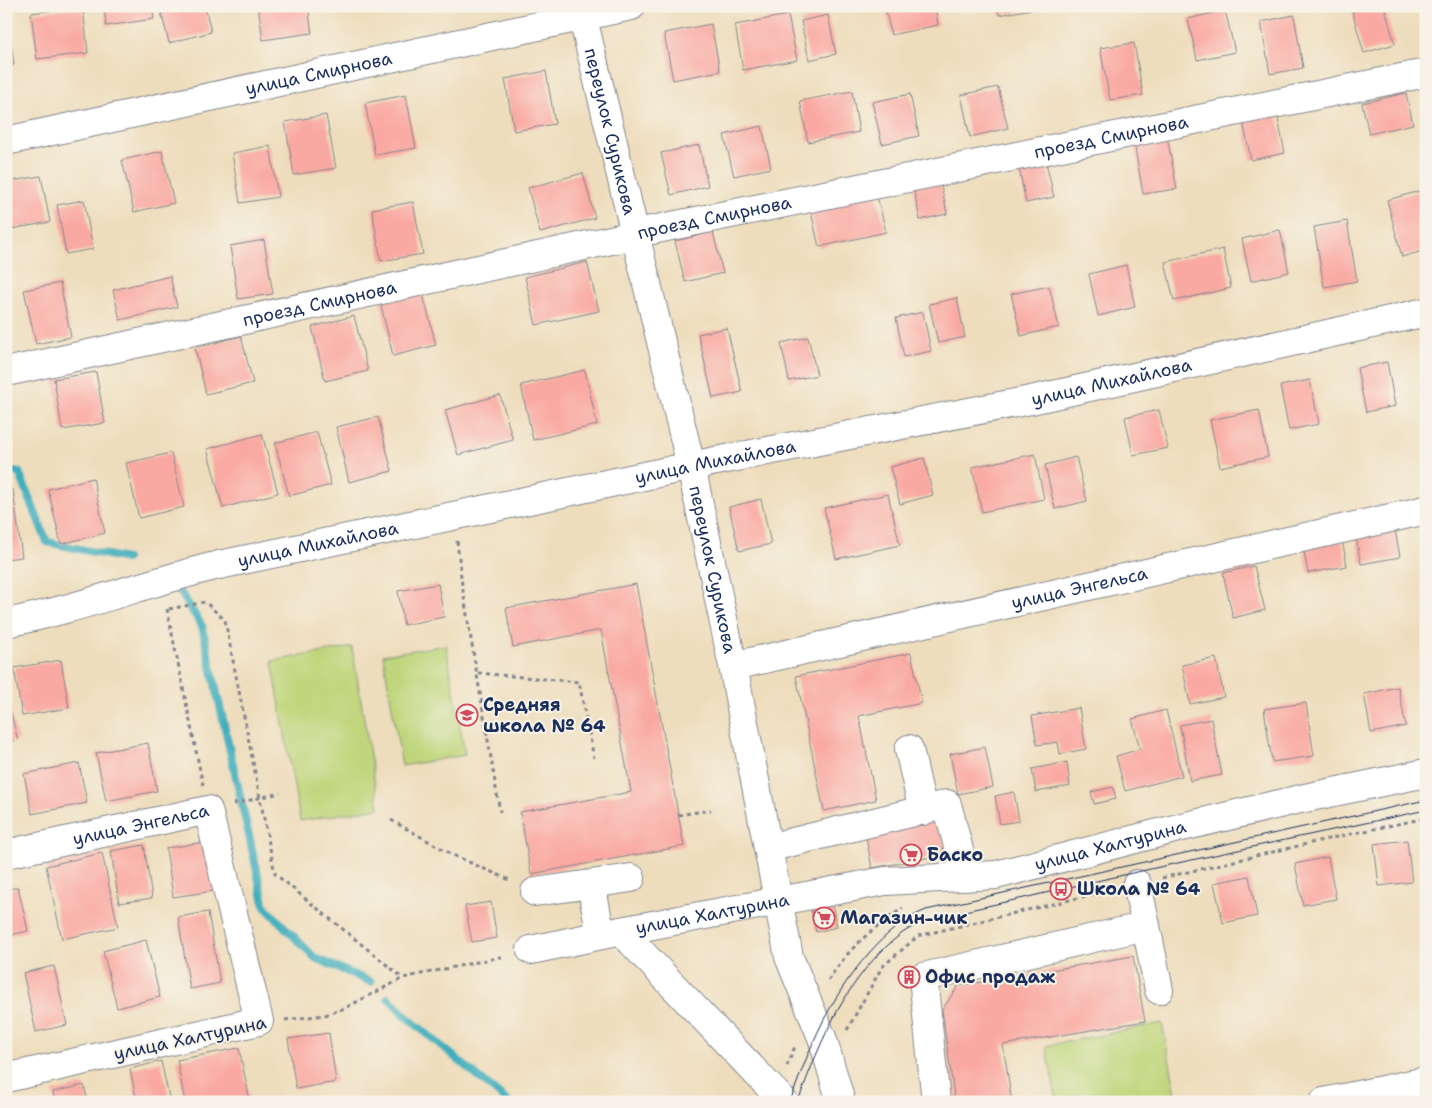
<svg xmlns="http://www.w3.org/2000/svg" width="1432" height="1108" viewBox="0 0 1432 1108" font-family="'Shantell Sans',sans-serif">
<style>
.garden{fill:#bfd67b;stroke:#6d826c}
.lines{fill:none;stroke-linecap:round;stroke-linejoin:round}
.stream{stroke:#3eadbc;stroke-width:8}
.building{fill:#f9a9a1}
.minor-casing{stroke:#84868d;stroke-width:30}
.path{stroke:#84868d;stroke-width:3;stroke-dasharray:4 4;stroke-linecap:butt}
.minor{stroke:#fff;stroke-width:28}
.tram{stroke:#1b2f5e;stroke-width:1}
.labels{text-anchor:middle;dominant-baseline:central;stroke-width:4;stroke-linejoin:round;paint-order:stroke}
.street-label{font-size:18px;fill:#1b2f5e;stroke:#f7f3e8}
.poi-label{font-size:18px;font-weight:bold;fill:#1b2f5e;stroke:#f7f3e8;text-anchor:start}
</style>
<rect width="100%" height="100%" fill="#f7f3e8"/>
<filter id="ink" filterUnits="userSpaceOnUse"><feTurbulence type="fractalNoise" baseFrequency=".02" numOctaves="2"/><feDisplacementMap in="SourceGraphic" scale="10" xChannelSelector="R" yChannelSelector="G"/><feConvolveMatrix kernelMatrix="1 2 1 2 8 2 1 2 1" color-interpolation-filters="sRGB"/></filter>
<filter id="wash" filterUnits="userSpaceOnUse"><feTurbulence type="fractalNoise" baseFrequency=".0096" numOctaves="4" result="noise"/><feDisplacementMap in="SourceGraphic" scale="20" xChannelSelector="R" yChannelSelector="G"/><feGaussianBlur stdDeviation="1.12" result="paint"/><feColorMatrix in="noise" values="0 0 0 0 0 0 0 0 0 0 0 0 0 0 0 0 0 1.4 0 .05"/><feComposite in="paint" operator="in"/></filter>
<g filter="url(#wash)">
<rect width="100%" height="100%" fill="#eeddbc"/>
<path class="garden" d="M446,645l19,110 -63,11 -19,-111z
M352,647l27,161 -79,13 -28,-160z
M1162,1023l14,71 -41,8h-78l-11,-56z"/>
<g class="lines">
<path class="stream" d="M6,473l13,-1 28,70 79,17
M179,590l23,36 63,281 50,51 56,24
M388,998l19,19 101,85"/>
</g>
<g id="blocks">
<path class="building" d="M104,6h48l2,13 -48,7z
M167,6h38l6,26 -42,11 -9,-35z
M258,6h50l4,27 -49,7z
M885,6h50l3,19 -47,10z
M998,6h33l1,3 -33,6z
M1371,6h13l11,38 -31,9 -12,-42z
M83,7l5,46 -51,6 -6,-46z
M1225,10l10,42 -38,8 -9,-41z
M788,15l9,45 -54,10 -8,-45z
M828,15l8,39 -27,6 -8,-39z
M1294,15l9,53 -33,6 -9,-52z
M6,18h2l6,47 -8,1z
M711,24l9,47 -47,9 -9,-47z
M1134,43l9,52 -33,5 -10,-52z
M546,71l9,53 -41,7 -9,-52z
M998,87l10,41 -38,9 -9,-42z
M852,91l7,41 -51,10 -8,-41z
M1406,93l7,31 -44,10 -7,-31z
M910,94l9,42 -37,8 -10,-42z
M406,95l10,53 -41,7 -10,-52z
M1277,114l8,39 -34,7 -8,-39z
M326,115l10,53 -42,7 -9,-53z
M762,126l9,42 -37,8 -10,-41z
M1167,136l10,53 -34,5 -9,-52z
M699,145l9,41 -37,9 -10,-42z
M270,146l8,51 -38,6 -8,-50z
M162,151l12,52 -40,9 -12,-52z
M1045,158l9,39 -28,6 -8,-39z
M583,173l12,45 -55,15 -12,-45z
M939,175l8,39 -27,6 -8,-39z
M41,176l9,46 -44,8v-48z
M1424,190l2,6v54l-24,7 -15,-57z
M876,192l10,40 -67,15 -9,-40z
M84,200l9,49 -27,5 -9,-49z
M413,202l10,52 -42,7 -9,-52z
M1347,221l10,60 -33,6 -10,-60z
M1280,230l9,42 -38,9 -9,-42z
M713,232l10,41 -38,9 -10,-41z
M264,240l9,54 -35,5 -8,-53z
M1223,249l8,39 -57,13 -9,-39z
M587,262l12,49 -63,14 -11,-48z
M1126,265l9,42 -37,9 -9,-42z
M170,276l7,31 -57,13 -7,-30z
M60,283l11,54 -35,7 -12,-54z
M1049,286l10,41 -38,9 -10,-42z
M422,290l14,55 -43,11 -13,-55z
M957,298l8,39 -27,6 -9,-39z
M923,312l8,39 -27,6 -8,-39z
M354,316l14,55 -43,10 -13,-54z
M727,328l15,64 -29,6 -15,-64z
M241,336l12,47 -47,11 -11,-46z
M808,337l9,38 -28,6 -8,-38z
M1387,362l8,44 -29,6 -9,-44z
M585,370l12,55 -64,15 -12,-55z
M96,372l9,51 -43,7 -8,-51z
M1310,380l9,44 -30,6 -9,-44z
M500,395l13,45 -55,15 -13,-45z
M1159,410l9,38 -35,7 -8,-38z
M1259,410l9,47 -48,10 -10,-47z
M378,417l14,54 -43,11 -13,-55z
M317,432l14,53 -42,11 -14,-53z
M262,434l16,59 -55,15 -16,-59z
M171,453l13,54 -45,11 -13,-55z
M1035,454l9,45 -62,13 -10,-45z
M1076,457l11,44 -32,8 -10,-44z
M924,458l9,37 -33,9 -10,-37z
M93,478l12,55 -44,11 -13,-55z
M13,490l9,67 -16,2v-68z
M888,494l12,51 -64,14 -12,-51z
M761,499l10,45 -32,7 -10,-44z
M1394,524l6,33 -39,7 -6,-32z
M1341,534l6,32 -39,7 -6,-32z
M1254,566l11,44 -32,8 -10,-45z
M438,584l6,33 -40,8 -6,-34z
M636,584l48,262 -153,28 -11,-62 111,-20 -30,-162 -88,17 -7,-39z
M911,653l11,50 -63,13 17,84 -52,11 -28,-135z
M1216,658l8,39 -34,7 -8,-39z
M61,660l8,48 -47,8 -8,-48z
M1398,687l8,39 -35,7 -7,-39z
M6,695l12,45 -12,2z
M1306,703l8,53 -42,6 -8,-53z
M1079,708l7,41 -26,5 -2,-12 -21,3 -5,-29z
M1166,710l16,66 -57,15 -9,-35 24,-7 -8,-30z
M1211,719l11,56 -32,6 -10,-56z
M148,743l9,48 -51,10 -10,-48z
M985,747l8,40 -35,7 -8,-40z
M1067,762l3,24 -34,6 -4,-23z
M79,763l8,40 -55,11 -8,-40z
M1113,787l3,12 -22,5 -3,-12z
M1014,792l5,29 -19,3 -5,-28z
M942,817l6,37 -76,14 -7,-36z
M1407,840l5,42 -33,4 -5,-42z
M206,842l8,49 -41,6 -7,-49z
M144,845l8,53 -33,5 -8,-52z
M102,853l16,74 -56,12 -16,-73z
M1328,857l8,42 -33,6 -8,-41z
M1249,876l8,40 -34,7 -9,-40z
M18,887l10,44 -22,5v-46z
M491,902l6,36 -25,4 -7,-36z
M832,904l5,23 -21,5 -5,-23z
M208,912l12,71 -30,6 -12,-72z
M146,940l14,57 -43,11 -14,-57z
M1133,956l12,65 -142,24 9,57h-57l-13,-92 16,-24z
M54,966l13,59 -31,7 -13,-59z
M904,968h10l1,17 -11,1z
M329,1033l7,49 -40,7 -8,-50z
M239,1048l11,53 -65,1 -8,-42z
M161,1061l9,41h-33l-7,-33z
M84,1085l4,17h-33l-2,-10z"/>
</g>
</g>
<g filter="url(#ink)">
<use href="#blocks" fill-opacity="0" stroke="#84868d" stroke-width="1"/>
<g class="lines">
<g class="minor-casing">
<g id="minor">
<path id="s1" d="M580,6l111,460 42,200 56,291 34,83 18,62"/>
<path id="s2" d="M6,141l625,-135"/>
<path id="s3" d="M6,372l628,-137 13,-4 779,-158"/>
<path id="s4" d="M6,623c73,-14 142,-41 213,-58l487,-102 325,-63 395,-88"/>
<path id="s5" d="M733,666l693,-156"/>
<path d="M909,749l14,62"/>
<path d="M768,848l179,-44 19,73"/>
<path id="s6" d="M6,854l202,-44 51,211 -253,57"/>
<path d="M591,884l40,-6"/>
<path d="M1137,884l9,42"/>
<path d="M535,892l56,-8 10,51"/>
<path d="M621,931l163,171"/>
<path id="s7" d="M531,950l90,-19 264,-50 111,-6 182,-47 122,-29 126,-26"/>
<path d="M936,1102l-13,-125 223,-51 13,64"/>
<path d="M1324,1102l102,-21"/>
</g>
</g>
<path class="path" d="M457,541l5,44 38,227
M167,609l36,176
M169,609l36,-7 20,18 50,254 128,104
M478,673l101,9 15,76
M233,804l47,-11
M678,815l33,-5
M391,820l64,36 57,25
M1162,878l170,-40 94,-20
M828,981c21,-34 43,-51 75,-73
M285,1020l40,-5 20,-7 58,-30 102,-22
M847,1030l35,-63 36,-31 194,-46
M787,1066l9,-22"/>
<use href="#minor" class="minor"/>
<path class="tram" d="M790,1102c21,-58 38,-102 79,-149 16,-18 34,-34 57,-43l500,-110
M798,1102c23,-63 49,-126 103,-168 19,-14 42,-17 64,-23 19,-4 39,-9 59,-13 133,-32 268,-59 402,-88"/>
</g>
</g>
<defs>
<g id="school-ring" transform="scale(1.125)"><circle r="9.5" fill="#f7f3e8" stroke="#d1495b" stroke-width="1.5"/><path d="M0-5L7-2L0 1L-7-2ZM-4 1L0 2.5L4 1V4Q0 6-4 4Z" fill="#d1495b"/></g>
<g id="supermarket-ring" transform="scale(1.125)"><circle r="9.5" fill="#f7f3e8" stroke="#d1495b" stroke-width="1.5"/><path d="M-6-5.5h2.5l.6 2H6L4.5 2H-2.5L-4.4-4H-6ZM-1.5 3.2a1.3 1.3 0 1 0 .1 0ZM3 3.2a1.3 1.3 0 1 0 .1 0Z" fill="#d1495b"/></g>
<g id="bus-ring" transform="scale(1.125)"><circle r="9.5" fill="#f7f3e8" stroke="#d1495b" stroke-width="1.5"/><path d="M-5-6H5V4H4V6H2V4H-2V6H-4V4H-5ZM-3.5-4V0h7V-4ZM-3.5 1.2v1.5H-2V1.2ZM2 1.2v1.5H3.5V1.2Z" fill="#d1495b"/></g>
<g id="building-ring" transform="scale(1.125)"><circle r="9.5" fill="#f7f3e8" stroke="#d1495b" stroke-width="1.5"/><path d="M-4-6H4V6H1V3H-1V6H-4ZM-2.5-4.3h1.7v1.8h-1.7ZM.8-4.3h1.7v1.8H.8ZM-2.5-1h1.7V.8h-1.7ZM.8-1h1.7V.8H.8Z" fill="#d1495b"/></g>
</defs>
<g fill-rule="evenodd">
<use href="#school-ring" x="467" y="715"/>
<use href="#supermarket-ring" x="911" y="855"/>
<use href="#bus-ring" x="1061" y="889"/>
<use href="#supermarket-ring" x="824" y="918"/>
<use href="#building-ring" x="909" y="977"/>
</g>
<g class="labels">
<g class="street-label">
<text stroke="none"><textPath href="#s2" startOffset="320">улица Смирнова</textPath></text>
<text stroke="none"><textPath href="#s1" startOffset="129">переулок Сурикова</textPath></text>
<text stroke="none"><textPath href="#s3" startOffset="1130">проезд Смирнова</textPath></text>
<text stroke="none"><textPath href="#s3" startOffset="725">проезд Смирнова</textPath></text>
<text stroke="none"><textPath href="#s3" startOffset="321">проезд Смирнова</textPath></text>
<text stroke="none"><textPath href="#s4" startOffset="1132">улица Михайлова</textPath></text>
<text stroke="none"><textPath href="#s4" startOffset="728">улица Михайлова</textPath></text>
<text stroke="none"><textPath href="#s4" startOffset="322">улица Михайлова</textPath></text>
<text stroke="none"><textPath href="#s1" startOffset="579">переулок Сурикова</textPath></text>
<text stroke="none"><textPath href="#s5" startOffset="355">улица Энгельса</textPath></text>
<text stroke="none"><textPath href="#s6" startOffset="138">улица Энгельса</textPath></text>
<text stroke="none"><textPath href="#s7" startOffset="590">улица Халтурина</textPath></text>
<text stroke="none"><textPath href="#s7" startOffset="185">улица Халтурина</textPath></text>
<text transform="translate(190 1038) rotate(-12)">улица Халтурина</text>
</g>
<g class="poi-label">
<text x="483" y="705">Средняя<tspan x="483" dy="21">школа № 64</tspan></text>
<text x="927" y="855">Баско</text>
<text x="1077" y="889">Школа № 64</text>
<text x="840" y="918">Магазин-чик</text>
<text x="925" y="977">Офис продаж</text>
</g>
</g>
<rect width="1432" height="1108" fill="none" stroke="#f7f3e8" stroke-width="25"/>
</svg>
